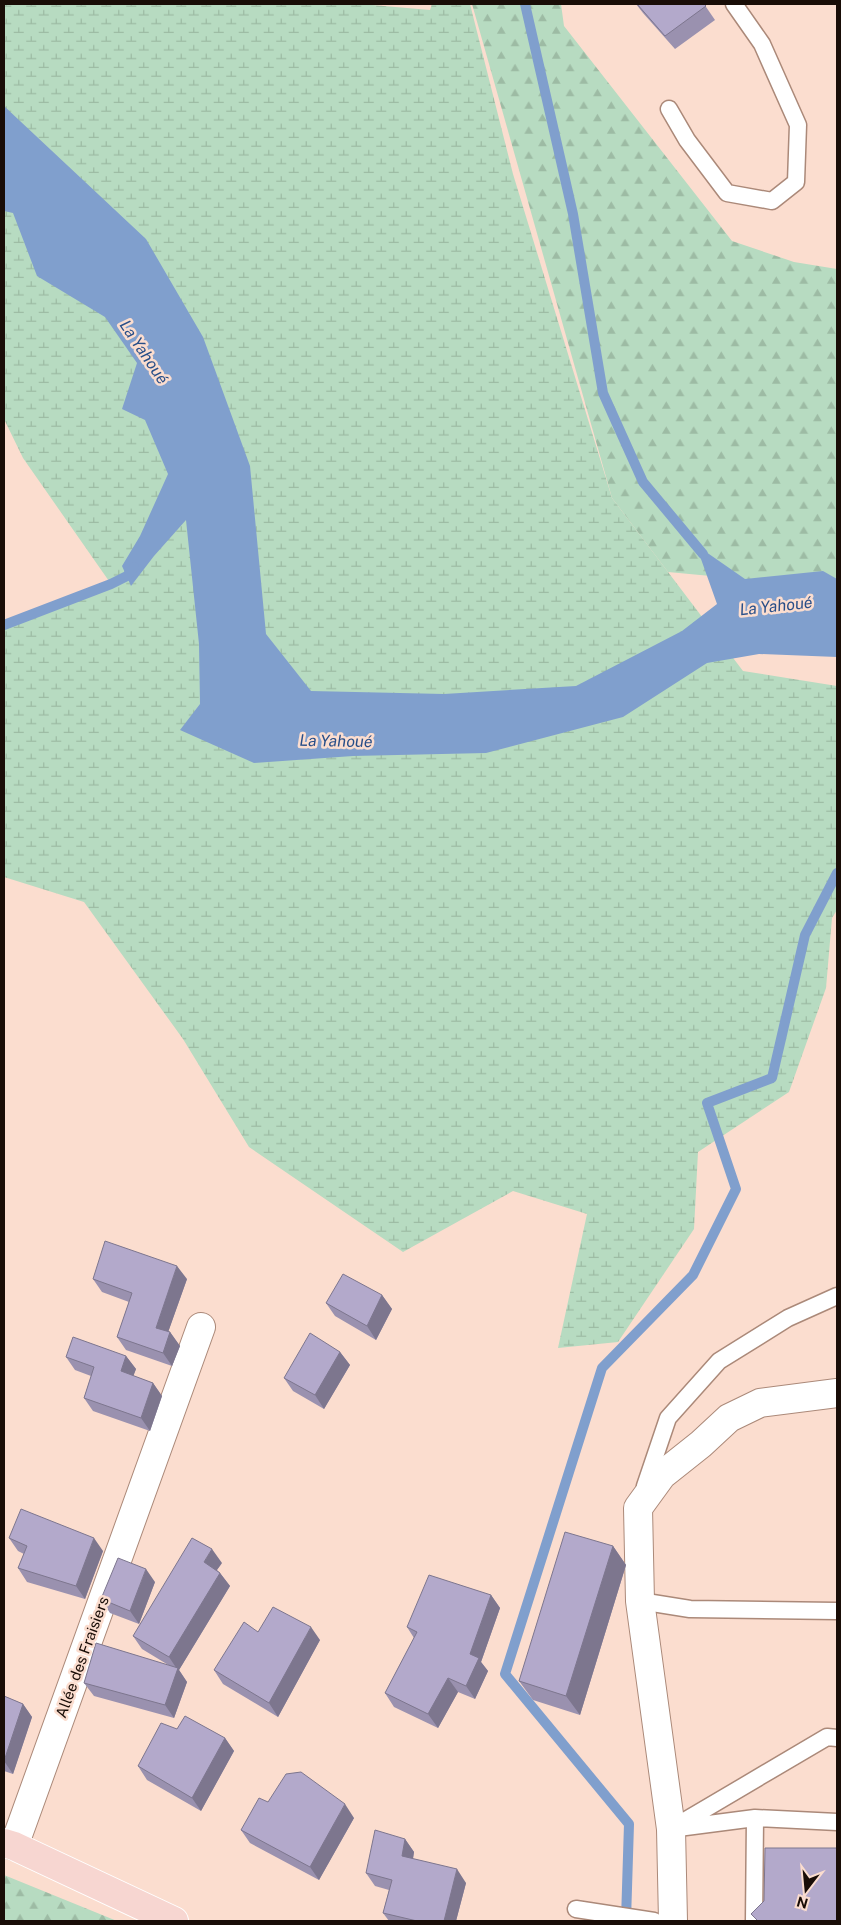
<svg xmlns="http://www.w3.org/2000/svg" width="841" height="1925" viewBox="0 0 841 1925" font-family="'Public Sans',sans-serif">
<style>
.forest{fill:url(#forest-firs)}
.wetland{fill:url(#wetland-marsh)}
.water{fill:#809fcd}
.lines{fill:none;stroke-linecap:round;stroke-linejoin:round}
.stream{stroke:#809fcd;stroke-width:10}
.service-casing{stroke:#ab8979;stroke-width:19}
.minor-casing{stroke:#ab8979;stroke-width:30}
.primary-casing{stroke:#fff;stroke-width:30}
.service{stroke:#fff;stroke-width:16}
.minor{stroke:#fff;stroke-width:28}
.primary{stroke:#f7d6d1;stroke-width:28}
.wall{fill:#9a91af}
.shaded-wall{fill:#7d768e}
.building{fill:#b3a9cb;stroke:#7d768e}
.labels{text-anchor:middle;dominant-baseline:central;stroke-width:5;stroke-linejoin:round;paint-order:stroke}
.street-label{font-size:15px;fill:#190d07;stroke:#fbddcf}
.water-label{font-size:16px;font-style:italic;fill:#284e88;stroke:#fbddcf}
</style>
<defs>
<pattern id="forest-firs" width="22" height="20" patternUnits="userSpaceOnUse" patternTransform="scale(1.25)"><rect width="22" height="20" fill="#b7dbc1"/><path d="M5 1l3.5 6h-7zM16 11l3.5 6h-7z" fill="#9dbba4"/></pattern>
<pattern id="wetland-marsh" width="20" height="14" patternUnits="userSpaceOnUse" patternTransform="scale(1.25)"><rect width="20" height="14" fill="#b7dbc1"/><path d="M1 5h8M5 5V1M11 12h8M15 12V8" fill="none" stroke="#9dbba4"/></pattern>
</defs>
<rect width="100%" height="100%" fill="#fbddcf"/>
<path class="forest" d="M472,4h89l3,22 168,215 62,21 43,7v319l-169,-16 -56,-74z
M4,1875l113,46h-113z"/>
<path class="wetland" d="M4,4h357l69,6 2,-6h38l43,170 99,324 131,173 94,15v224l-5,8 -6,70 -37,104 -91,60 -4,77 -76,113 -60,6 29,-134 -74,-23 -110,61 -154,-105 -66,-108 -99,-137 -80,-25v-252l107,-41 -88,-126 -19,-39z"/>
<path class="water" d="M4,106l142,133 57,98 47,129 16,168 45,57 133,3 132,-8 106,-55 35,-27 -21,-59 49,34 78,-8 14,8v78l-78,-3 -52,9 -84,54 -137,36 -133,3 -99,7 -74,-33 20,-26 -1,-60 -13,-124 -32,36 -23,30 -9,-20 18,-30 28,-62 -23,-54 -23,-11 15,-46 -32,-46 -68,-41 -24,-63 -9,-2z"/>
<g class="lines">
<path class="stream" d="M525,4l48,210 30,179 40,89 60,72
M4,625l107,-41 16,-8 7,-9
M626,1920l3,-96 -124,-150 97,-306 91,-93 43,-86 -29,-86 65,-25 33,-143 32,-62"/>
<g class="service-casing">
<path id="service" d="M669,109l18,31 40,53 45,8 24,-19 2,-57 -36,-81 -28,-40
M645,1486l23,-68 51,-57 69,-43 49,-22
M640,1601l50,8 147,2
M678,1828l77,-10 82,4
M671,1829l156,-92 10,1
M576,1909l78,12
M754,1921l1,-103"/>
</g>
<g class="minor-casing">
<path id="minor" d="M14,1846l187,-519
M673,1921l-2,-92 -31,-228 -2,-93 24,-33 39,-31 28,-26 31,-15 77,-10"/>
</g>
<g class="primary-casing">
<path id="primary" d="M4,1843l10,3 160,75"/>
</g>
<use href="#service" class="service"/>
<use href="#minor" class="minor"/>
<use href="#primary" class="primary"/>
</g>
<path class="wall" d="M636,4h68l11,16 -40,29 -32,-36z
M93,1279h94l-19,53h2l10,14 -8,20 -46,-16 -9,-13 12,-35 -27,-10z
M382,1295l10,14 -16,31 -41,-24 -9,-13z
M340,1352l10,13 -26,44 -31,-18 -9,-13z
M126,1356l10,13 -3,7 20,7 9,13 -12,35 -57,-20 -9,-13 7,-22 -16,-6 -9,-13z
M9,1538l94,13 -18,48 -58,-17 -9,-14 6,-14 -6,-3z
M613,1546l13,19 -46,150 -47,-15 -14,-19z
M222,1563l-5,7 3,3 10,13 -51,84 8,12 -13,36 -80,-22 -10,-13 86,-17 -28,-17 -9,-13z
M155,1582l-16,42 -29,-11 -9,-14z
M491,1595l9,13 -19,54 7,9 -13,28 -17,-7 -20,36 -44,-21 -9,-14 29,-55 -7,-11z
M258,1632l62,8 -42,77 -55,-33 -9,-14z
M4,1696l19,8 9,13 -19,57 -9,-3z
M177,1729l48,9 9,13 -33,60 -54,-31 -9,-14z
M268,1802l86,16 -35,62 -69,-37 -9,-13z
M405,1839l9,13 -1,7 53,24 -10,38h-67l-6,-8 6,-23 -14,-4 -9,-13z"/>
<path class="shaded-wall" d="M177,1266l10,13 -22,62 -9,-13z
M382,1295l10,14 -16,31 -9,-14z
M170,1332l10,14 -8,20 -9,-13z
M340,1352l10,13 -26,44 -9,-14z
M126,1356l10,13 -6,16 -9,-14z
M153,1383l9,13 -12,35 -9,-13z
M94,1538l9,13 -18,48 -9,-13z
M613,1546l13,19 -46,150 -14,-19z
M212,1549l10,14 -9,12 -9,-13z
M146,1569l9,13 -16,42 -9,-13z
M220,1573l10,13 -51,84 8,12 -13,36 -9,-13 12,-36 -8,-12z
M491,1595l9,13 -19,54 7,9 -13,28 -9,-13 4,-32z
M311,1627l9,13 -42,77 -9,-14z
M448,1678l10,14 -20,36 -10,-14z
M23,1704l9,13 -19,57 -9,-13z
M225,1738l9,13 -33,60 -9,-13z
M345,1804l9,14 -35,62 -9,-13z
M405,1839l9,13 -3,18 -9,-14z
M457,1869l9,14 -10,38h-12z"/>
<path class="building" d="M637,4h67l2,2 -41,30z
M105,1241l72,25 -21,62 14,4 -7,21 -46,-16 15,-44 -39,-14z
M343,1274l39,21 -15,31 -41,-23z
M310,1333l30,19 -25,43 -31,-17z
M73,1337l53,19 -5,15 32,12 -12,35 -57,-20 10,-31 -28,-10z
M21,1509l73,29 -18,48 -58,-18 9,-22 -18,-8z
M565,1532l48,14 -47,150 -47,-15z
M192,1538l20,11 -8,13 16,11 -51,84 -36,-21z
M118,1558l28,11 -16,42 -29,-12z
M429,1575l62,20 -21,59 9,4 -13,28 -18,-8 -20,36 -43,-21 32,-61 -10,-5z
M273,1607l38,20 -42,76 -55,-33 30,-48 14,10z
M96,1643l82,25 -13,37 -81,-22z
M4,1696l19,8 -19,57z
M185,1716l40,22 -33,60 -54,-32 23,-43 16,6z
M301,1772l44,32 -35,63 -69,-37 18,-32 9,4 18,-28z
M375,1830l30,9 -3,17 55,13 -13,52h-27l-34,-8 9,-33 -26,-7z
M765,1848h72v73h-79l-7,-7 13,-13z"/>
<g class="labels">
<g class="street-label">
<text transform="translate(82 1657) rotate(-70)">Allée des Fraisiers</text>
</g>
<g class="water-label">
<text transform="translate(144 352) rotate(56)">La Yahoué</text>
<text transform="translate(776 606) rotate(-6)">La Yahoué</text>
<text transform="translate(336 741) rotate(1)">La Yahoué</text>
</g>
</g>
<rect width="841" height="1925" fill="none" stroke="#190d07" stroke-width="10"/>
<g transform="translate(806 1890) rotate(196)" stroke="#fbddcf" stroke-width="4" paint-order="stroke">
<path d="M0-4L9 19L0 12L-9 19Z" fill="#190d07"/>
<text y="-8" font-size="14" font-weight="bold" text-anchor="middle" fill="#190d07">N</text>
</g>
</svg>
